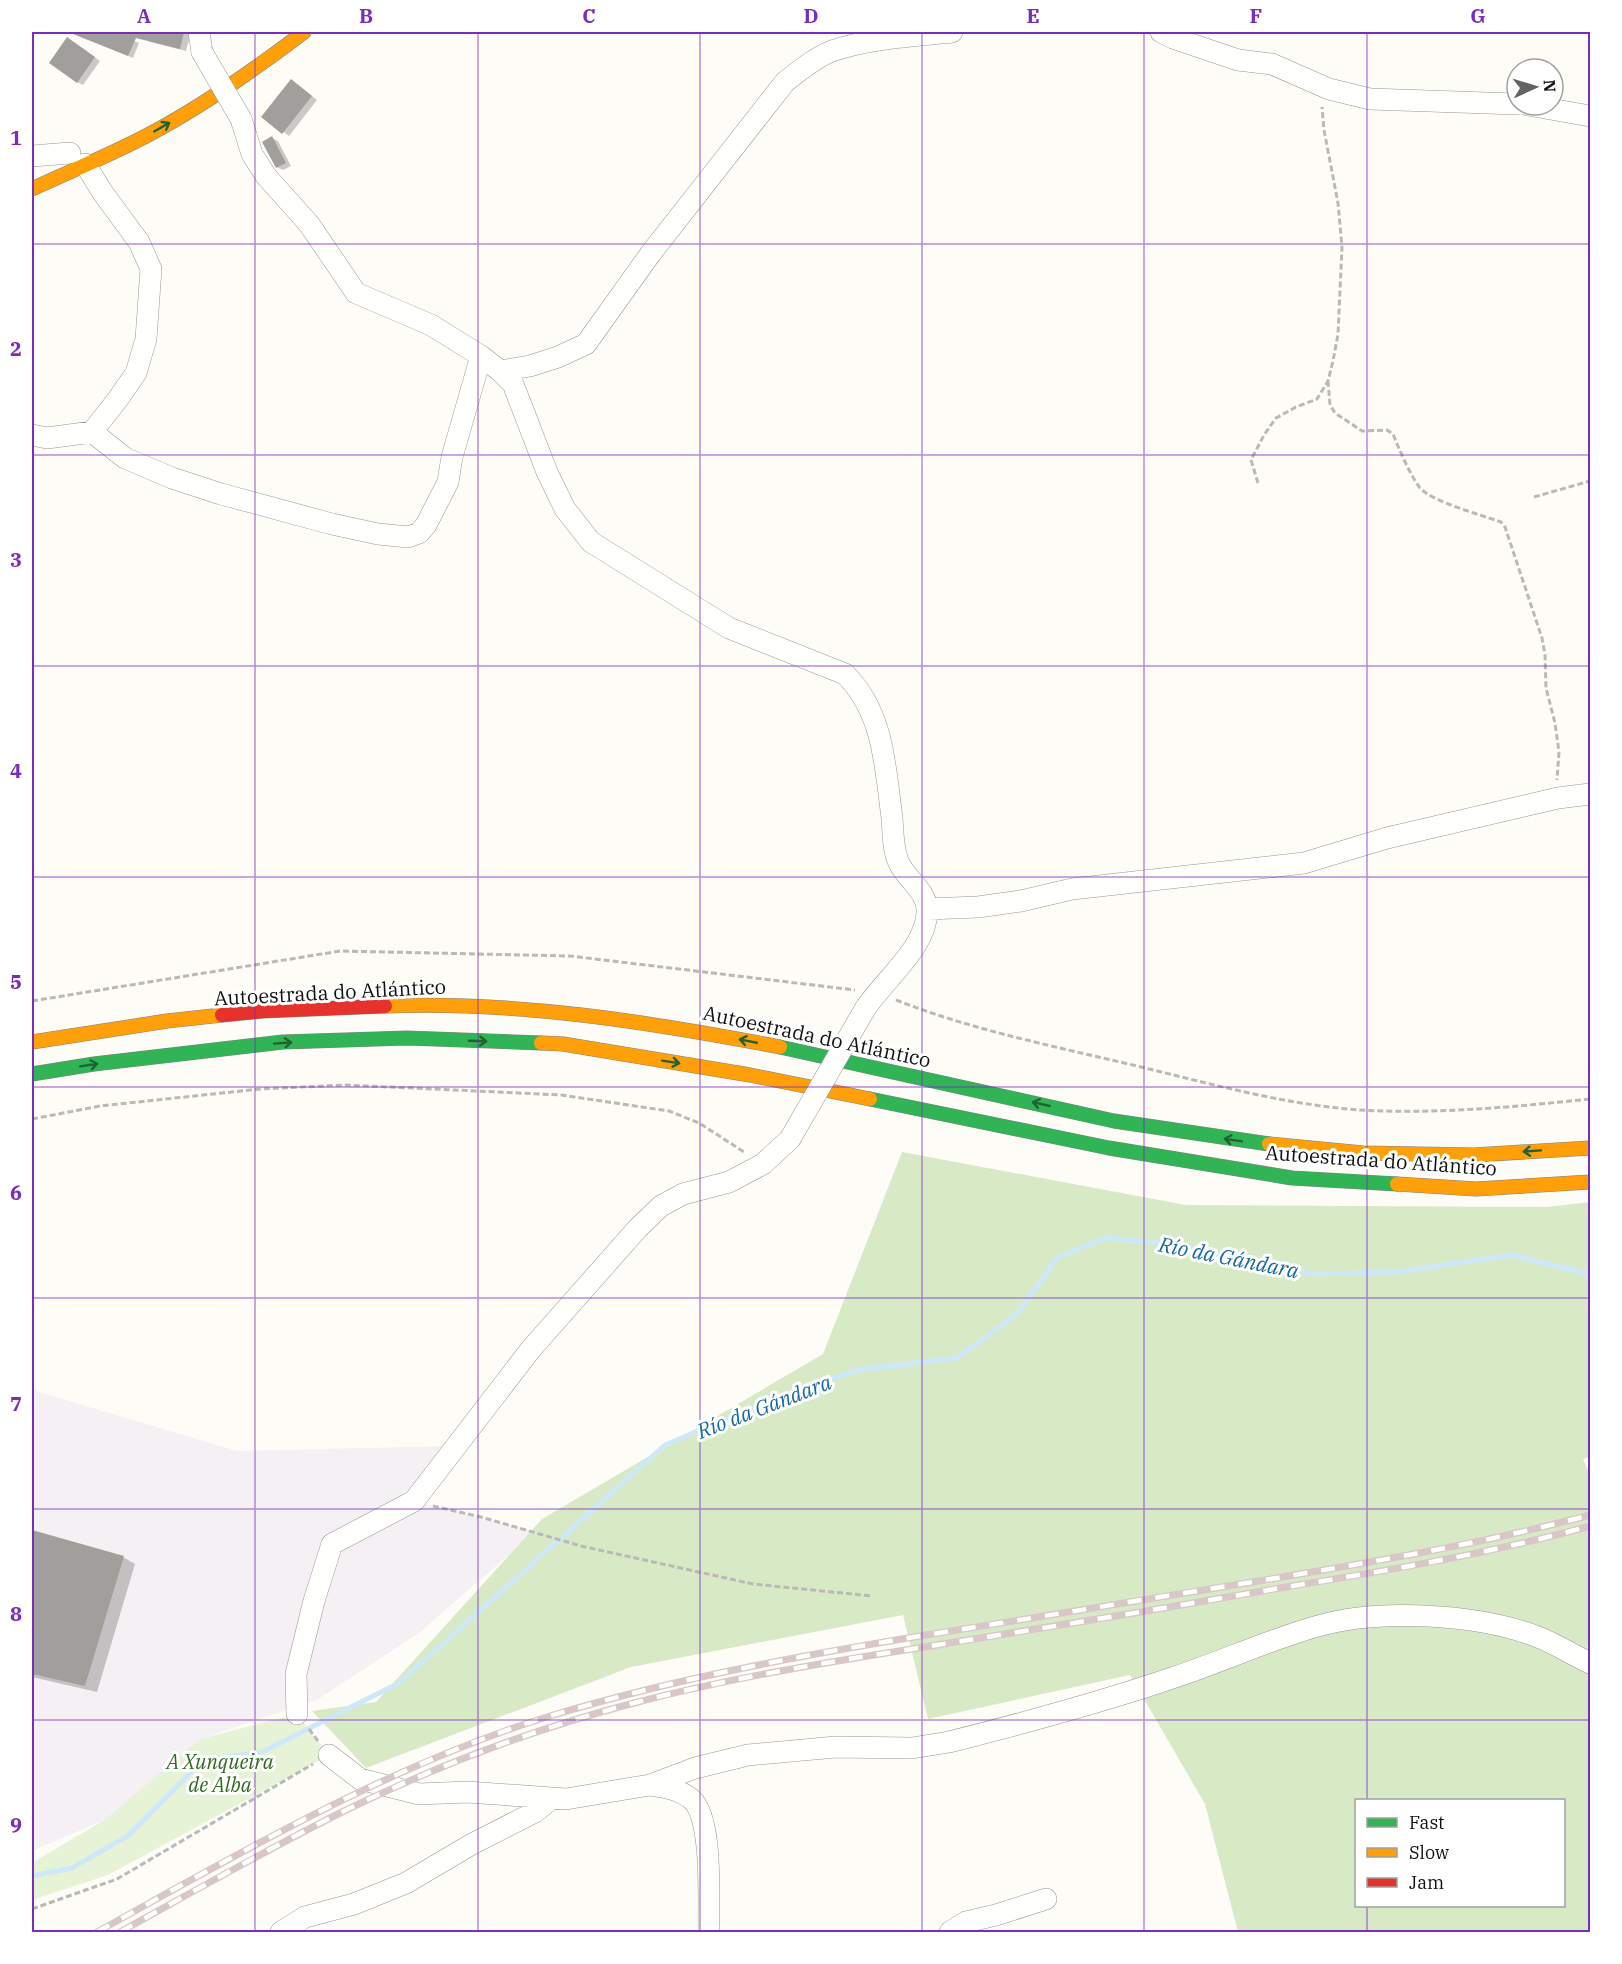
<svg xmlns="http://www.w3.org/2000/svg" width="1622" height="1964" viewBox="0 0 1622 1964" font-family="'IBM Plex Serif',serif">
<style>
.industrial{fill:#f5f0f3}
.green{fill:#e7f3d7}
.forest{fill:#d8eac5;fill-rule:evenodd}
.shadow{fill:#0003}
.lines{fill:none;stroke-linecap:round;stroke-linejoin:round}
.stream{stroke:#cde8f7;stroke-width:5}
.building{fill:#a19f9c}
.street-casing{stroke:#979795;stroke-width:22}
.fast-casing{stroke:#858482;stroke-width:15}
.slow-casing{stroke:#858482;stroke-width:15}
.jam-casing{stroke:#858482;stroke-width:15}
.path{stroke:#b9b9b8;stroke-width:3;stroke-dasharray:6 3;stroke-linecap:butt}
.street{stroke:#fffffe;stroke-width:21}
.fast{stroke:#30b455;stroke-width:14}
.slow{stroke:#ff9f0a;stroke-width:14}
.jam{stroke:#e5322d;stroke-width:14}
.rail-casing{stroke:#d9c6c7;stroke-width:7}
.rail{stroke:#fff;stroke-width:4.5;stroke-dasharray:14;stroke-linecap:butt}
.street-bridge-casing{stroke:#979795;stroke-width:22;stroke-linecap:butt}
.street-bridge{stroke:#fffffe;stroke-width:21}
.oneway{stroke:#206233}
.grid{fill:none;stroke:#7b2cbf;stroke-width:1.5;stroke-opacity:0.55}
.labels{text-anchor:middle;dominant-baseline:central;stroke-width:6;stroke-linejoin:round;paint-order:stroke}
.street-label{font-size:20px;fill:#111;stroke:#fff}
.park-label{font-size:20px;font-style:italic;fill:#2f6b1f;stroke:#fff}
.water-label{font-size:21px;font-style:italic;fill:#1768a6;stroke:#fff}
.neatline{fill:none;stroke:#7b2cbf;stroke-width:2}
.grid-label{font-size:20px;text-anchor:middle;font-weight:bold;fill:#7b2cbf}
</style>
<rect width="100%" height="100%" fill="#fdfcf7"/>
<path class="industrial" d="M32,1390l205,61 219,-5 -42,55 121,31 -115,100 -103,68 -117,39 -96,81 -72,31z"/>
<path class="green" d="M297,1714l32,41 -221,120 -76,25v-37l72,-43 96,-81z"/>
<path class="forest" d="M902,1152l284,53 361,2 43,-5v255l-7,2 7,16v161l-3,12 3,2v282h-352l-33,-128 -75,-129 -202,44 -25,-104 -272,52 -265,101 -54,-57 64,-9 166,-183 281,-165zM1356,1800h208v106h-208z"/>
<path class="shadow" d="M98,32h16l25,11 -6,15 -38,-17z
M147,32h44l-5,19 -36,-9 -5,-3z
M73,42l27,19 -17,24 -6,-3z
M297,84l20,16 -28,36 -26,-19z
M272,138l6,3 13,25 -8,4 -6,-3z
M32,1532l91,25 12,7 -38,128 -65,-15z"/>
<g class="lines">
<path class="stream" d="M32,1876l40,-8 57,-33 74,-75 59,-8 137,-69 266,-238 111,-47 82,-28 98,-12 61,-44 41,-57 48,-19 67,6 70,17 70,13 84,-2 114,-17 79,19"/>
</g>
<path class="building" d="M68,32h116l-4,17 -44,-11 -8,18z
M67,37l28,20 -18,26 -28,-20z
M291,79l21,17 -30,38 -21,-17z
M272,136l14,27 -10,5 -14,-26z
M32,1530l92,26 -39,130 -53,-12z"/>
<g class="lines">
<g class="street-casing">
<path id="street" d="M199,32l3,20
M1161,32l12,6 65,22 34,4 57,25 41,10 147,5
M1528,105l62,11
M241,119l11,35 14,22 43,48 47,69 75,32 50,31 19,15 13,13 34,88 18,37 26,33 138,86 116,46c39,39 40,92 47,144 1,14 1,33 7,45 7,16 28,28 28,47 1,36 -43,70 -62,99
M32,156l38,-3
M85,164l18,29 36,49 12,27 -5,70 -10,34 -18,26 -26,33 33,26 47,20 49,16 111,30 46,10 30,3 11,-4 7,-8 22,-43 4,-25 29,-101
M500,371l30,-5 28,-9 28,-13 65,-91 134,-171c14,-11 31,-25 47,-31 38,-13 81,-15 120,-19
M32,435l15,3 45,-6
M927,909l51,-2 43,-6 51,-12 232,-26 83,-25 171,-40 32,-4
M297,1714l-1,-40 18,-73 18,-57 82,-43 117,-152 107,-121 23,-22 22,-12 46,-12 34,-18 27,-25
M329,1755l31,24 59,15 48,-2 99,7 84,-14 45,-17 53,-13 88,-8 76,1 37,-6c75,-19 150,-39 223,-64 49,-16 96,-38 146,-52 61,-18 161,-12 220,11 18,7 35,18 52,26
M650,1785c14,2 28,4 40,13 24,17 18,105 19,134
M281,1932l24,-15 49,-13 52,-21 66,-39 63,-32 16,-13
M950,1932l16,-10 30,-7 50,-16"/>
</g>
<g class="fast-casing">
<path id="fast" d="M780,1047l334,74 155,23
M32,1074l62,-10 189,-22 124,-4 134,5
M870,1099l239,49 183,30 105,6"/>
</g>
<g class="slow-casing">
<path id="slow" d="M32,189c39,-18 78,-34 116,-54 55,-29 106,-65 156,-103
M385,1006c133,-5 265,16 395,41
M32,1042l135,-21 55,-6
M541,1043l22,1 187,31 120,24
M1269,1144l94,9 111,2 116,-7
M1397,1184l79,5 114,-7"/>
</g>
<g class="jam-casing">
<path id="jam" d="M222,1015l41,-4 122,-5"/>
</g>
<path class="path" d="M1328,381l2,24 5,8 27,18 25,-1 6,4c6,15 17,41 27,54 13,14 61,27 81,34l4,5 37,111 3,17 1,33 9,35 4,29 -2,28
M1258,483l-7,-23 13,-25 12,-17 20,-11 21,-8 11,-18 5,-20 5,-27 4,-87 -4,-44 -14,-73 -2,-23
M1534,497l56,-16
M896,1000c79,31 162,47 245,67 79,19 159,42 241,44 69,2 140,-5 208,-12
M32,1001l308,-50 230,5 285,34
M32,1119l68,-13 160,-17 85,-4 110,5 106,5 108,16 30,12 45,29
M433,1506l48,11 100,29 172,38 119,12
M309,1729l9,12
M32,1909l85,-30 196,-115"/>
<use href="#street" class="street"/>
<use href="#fast" class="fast"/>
<use href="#slow" class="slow"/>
<use href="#jam" class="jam"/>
<g class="rail-casing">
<path id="rail" d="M97,1932c145,-80 293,-167 453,-216 133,-40 270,-64 407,-86 101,-16 202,-33 302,-49 112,-19 222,-37 331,-66
M120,1932c74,-41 148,-83 224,-121 92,-45 190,-82 290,-108 99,-26 201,-42 303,-58 114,-18 229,-37 343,-57 104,-17 208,-34 310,-62"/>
</g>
<use href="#rail" class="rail"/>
<g class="street-bridge-casing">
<path id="street-bridge" d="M202,52l39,67
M790,1139l75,-130"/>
</g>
<use href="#street-bridge" class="street-bridge"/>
</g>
<defs><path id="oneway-shaft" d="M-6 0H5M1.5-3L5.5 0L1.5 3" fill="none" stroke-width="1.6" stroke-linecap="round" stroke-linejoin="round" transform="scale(1.5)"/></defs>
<g class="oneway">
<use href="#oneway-shaft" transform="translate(162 127) rotate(-30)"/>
<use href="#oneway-shaft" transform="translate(478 1041) rotate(2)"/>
<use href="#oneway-shaft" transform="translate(748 1041) rotate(-169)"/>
<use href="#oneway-shaft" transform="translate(283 1043) rotate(-4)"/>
<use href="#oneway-shaft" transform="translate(671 1062) rotate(9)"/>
<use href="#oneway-shaft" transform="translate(89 1065) rotate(-9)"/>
<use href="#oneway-shaft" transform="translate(1041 1104) rotate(-167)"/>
<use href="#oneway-shaft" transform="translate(1233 1140) rotate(-171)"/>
<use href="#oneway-shaft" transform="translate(1532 1151) rotate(176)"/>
</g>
<path class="grid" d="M255,32v1900M478,32v1900M700,32v1900M922,32v1900M1144,32v1900M1367,32v1768M32,244h1558M32,455h1558M32,666h1558M32,877h1558M32,1087h1558M32,1298h1558M32,1509h1558M32,1720h1558M1367,1906v26"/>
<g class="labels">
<g class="street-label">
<text transform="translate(330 992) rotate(-3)">Autoestrada do Atlántico</text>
<text transform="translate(817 1036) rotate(12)">Autoestrada do Atlántico</text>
<text transform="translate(1381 1160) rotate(4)">Autoestrada do Atlántico</text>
</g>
<g class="park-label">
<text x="220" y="1761">A Xunqueira<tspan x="220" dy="23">de Alba</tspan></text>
</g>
<g class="water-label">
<text transform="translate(1229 1257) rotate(11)">Río da Gándara</text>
<text transform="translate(764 1406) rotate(-21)">Río da Gándara</text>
</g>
</g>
<rect width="1622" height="1964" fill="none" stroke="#ffffff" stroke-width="66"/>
<rect x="1355" y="1799" width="210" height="108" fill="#ffffff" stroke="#a0a0a0" stroke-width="1.5"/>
<rect x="1367" y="1818" width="30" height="9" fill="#30b455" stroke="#a0a0a0" stroke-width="1.5"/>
<text x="1409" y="1829" font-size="18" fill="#111111">Fast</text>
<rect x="1367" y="1848" width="30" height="9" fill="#ff9f0a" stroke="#a0a0a0" stroke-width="1.5"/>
<text x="1409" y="1859" font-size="18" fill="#111111">Slow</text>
<rect x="1367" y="1878" width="30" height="9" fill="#e5322d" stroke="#a0a0a0" stroke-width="1.5"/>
<text x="1409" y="1889" font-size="18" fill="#111111">Jam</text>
<g transform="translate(1535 87) rotate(86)"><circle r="28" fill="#ffffff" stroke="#a0a0a0" stroke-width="1.5"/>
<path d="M0-4.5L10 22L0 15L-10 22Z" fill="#646362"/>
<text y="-9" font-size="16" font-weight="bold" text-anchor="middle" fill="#111111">N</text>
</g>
<rect x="33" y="33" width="1556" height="1898" class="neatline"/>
<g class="grid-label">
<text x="144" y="23">A</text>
<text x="366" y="23">B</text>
<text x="589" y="23">C</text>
<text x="811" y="23">D</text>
<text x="1033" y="23">E</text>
<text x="1256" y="23">F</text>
<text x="1478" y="23">G</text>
<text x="16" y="145">1</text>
<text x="16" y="356">2</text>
<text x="16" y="567">3</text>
<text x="16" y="778">4</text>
<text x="16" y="989">5</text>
<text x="16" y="1200">6</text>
<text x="16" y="1411">7</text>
<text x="16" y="1621">8</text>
<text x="16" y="1832">9</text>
</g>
</svg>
